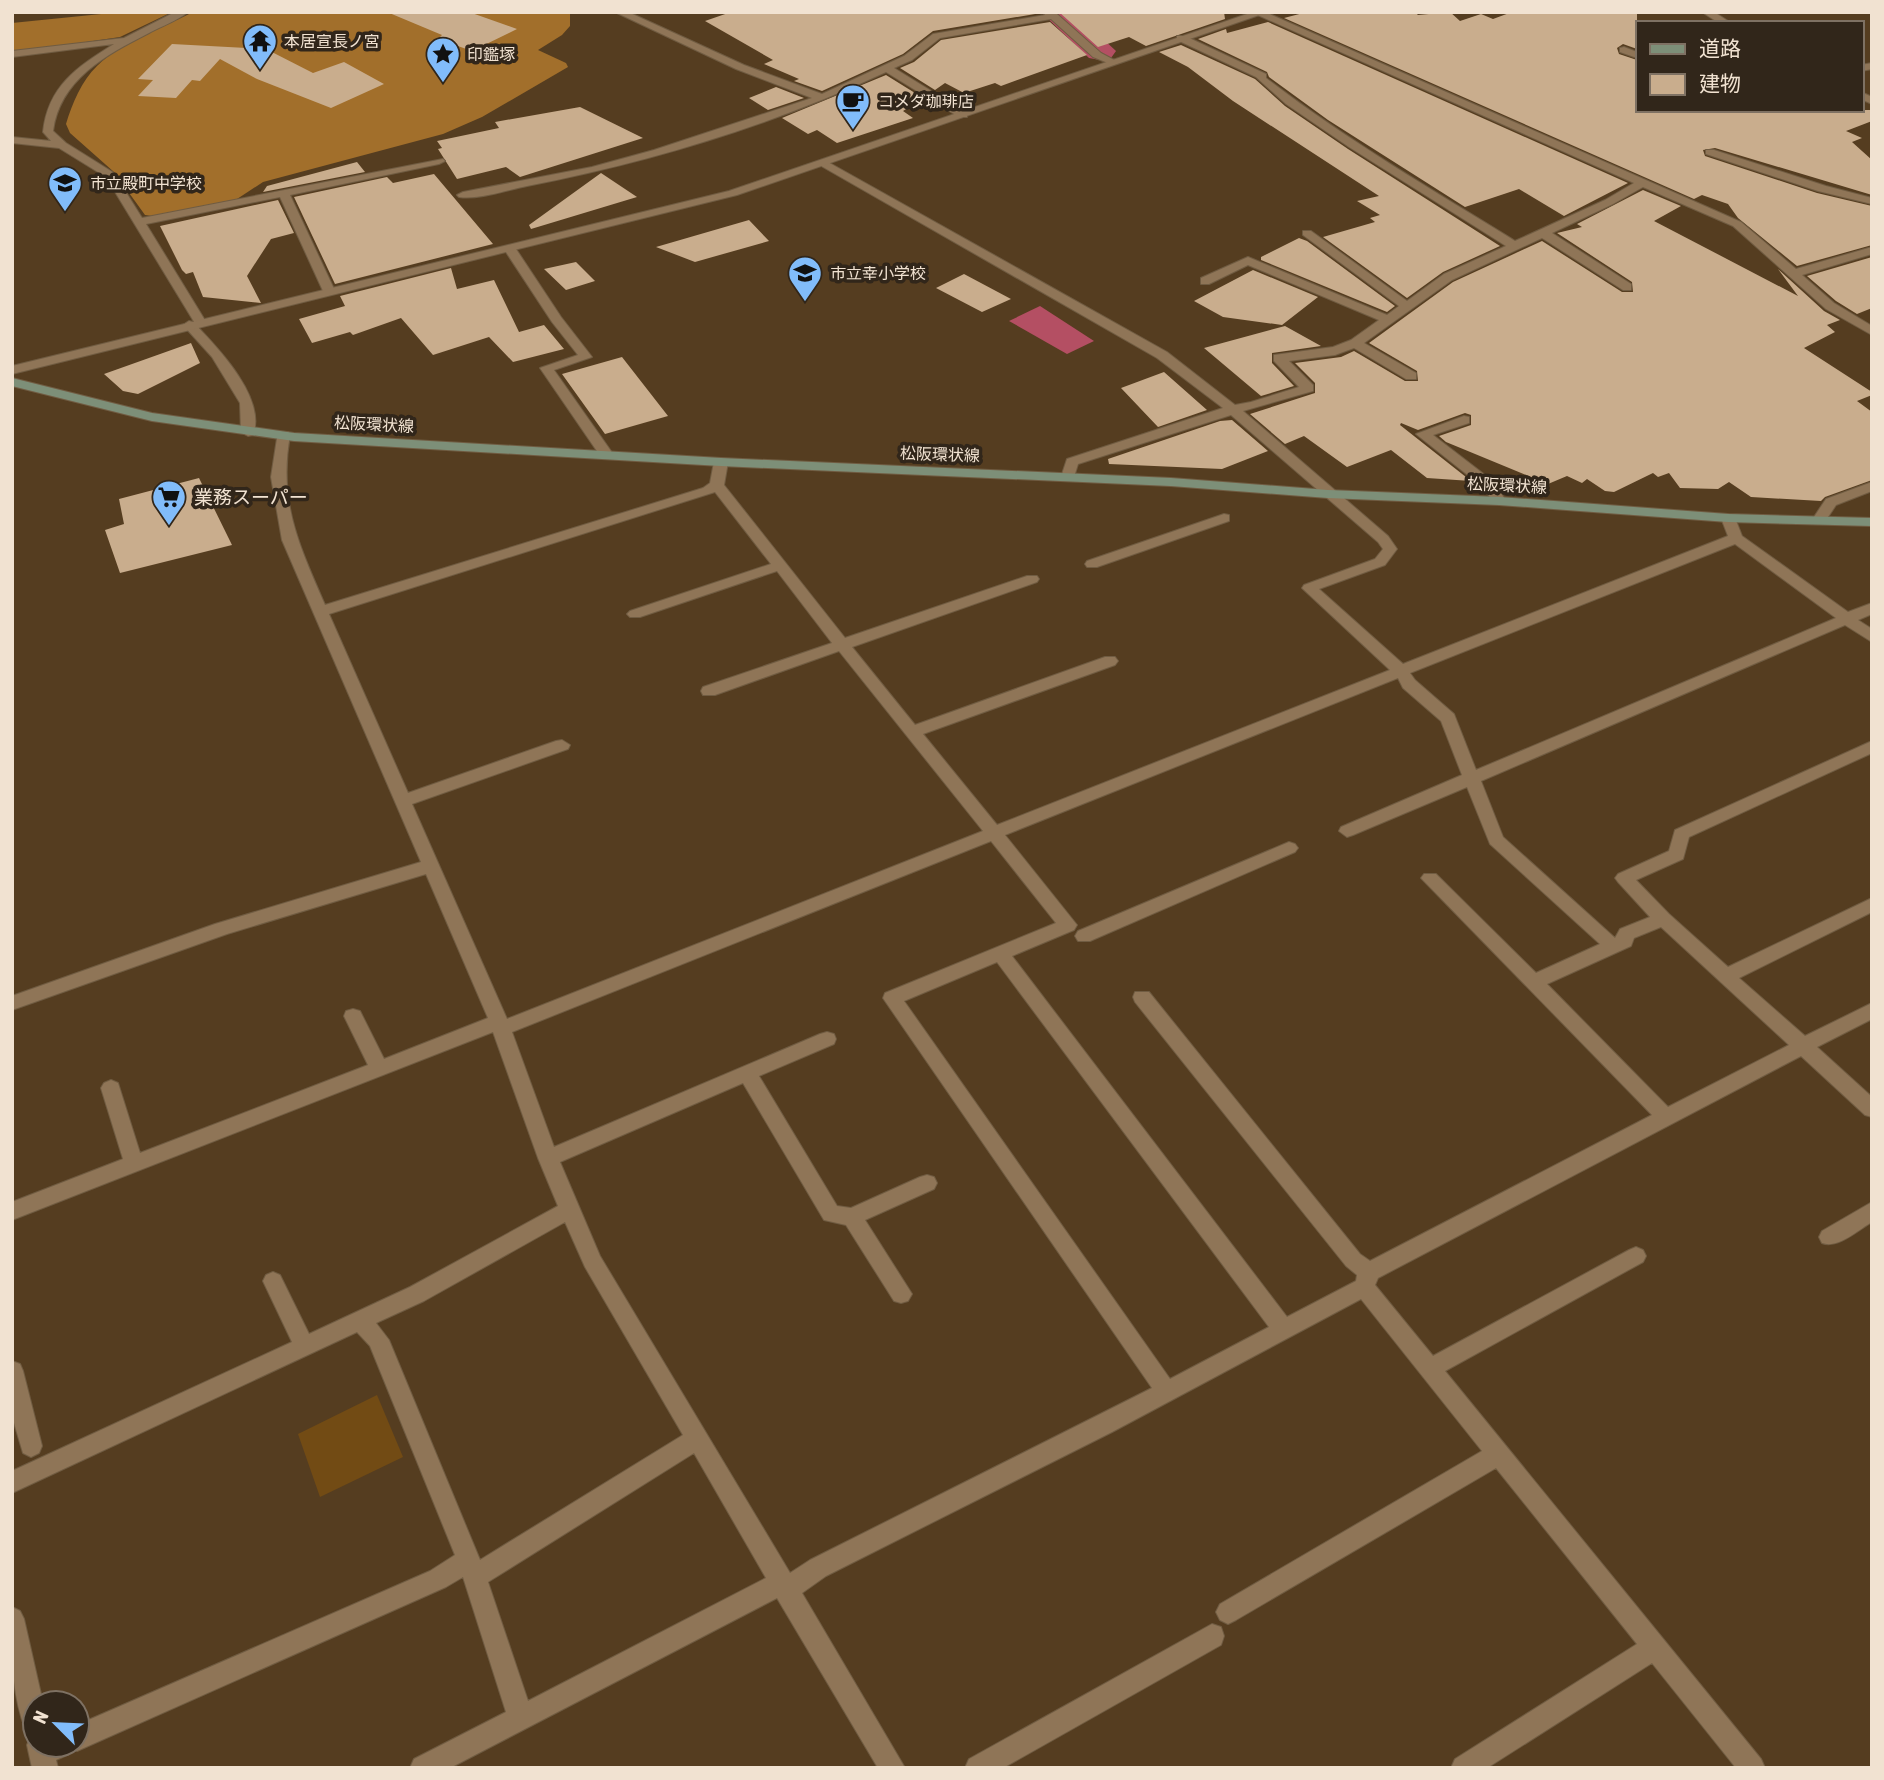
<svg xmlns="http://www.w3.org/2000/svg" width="1884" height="1780" viewBox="0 0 1884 1780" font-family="'Asap Condensed','Noto Sans JP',sans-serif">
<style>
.green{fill:#724b14}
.forest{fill:#a26f2b}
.water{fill:#b44f63}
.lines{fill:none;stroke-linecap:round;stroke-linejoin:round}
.river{fill:#b44f63;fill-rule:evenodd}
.building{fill:#c9ad8d}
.minor-casing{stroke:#705c42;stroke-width:2}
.tertiary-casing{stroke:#705c42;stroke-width:2}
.secondary-casing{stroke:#705c42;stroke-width:2}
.minor{fill:#8f7557;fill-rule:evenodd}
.tertiary{fill:#8f7557;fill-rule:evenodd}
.secondary{fill:#7d8f78;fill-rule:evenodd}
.labels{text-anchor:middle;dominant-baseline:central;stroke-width:7;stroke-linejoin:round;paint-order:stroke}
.far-poi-label{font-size:16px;fill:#f1e2d1;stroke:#31261a;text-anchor:start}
.far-street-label{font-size:16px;fill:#f1e2d1;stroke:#31261a}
.poi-label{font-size:19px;fill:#f1e2d1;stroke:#31261a;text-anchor:start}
</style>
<rect width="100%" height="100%" fill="#553d20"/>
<path class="green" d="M377,1395l26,62 -83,40 -22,-63z"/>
<path class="forest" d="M121,12h51l-52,25 -108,16v-30z
M193,12h377v14l-8,9 -24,15 28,13 2,4 -86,50 -39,17 -180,48 -29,19 -82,15 -7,-1 -31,-43 -44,-39 -4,-9c6,-20 16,-44 31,-58 25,-25 65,-38 96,-54z"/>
<path class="water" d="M1040,306l54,35 -27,13 -58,-33z"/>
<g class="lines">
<path class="river" d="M1041,12h33l42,39 -5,7 -11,2 -11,-2z"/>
</g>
<path class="building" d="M387,12h82l48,17 -45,22 -34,-12 4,-4z
M731,12h310v1l-108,18 -30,23 -81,37 -28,-10 5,-2 -35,-15 9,-4 -68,-39z
M1059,12h165l1,7 -79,27 -17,-9 -31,10z
M1307,12h108l3,3 32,-3 10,9 21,-7 12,5 19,-7h125v37l-14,-5 -6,4 2,6 18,6v50h235v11l-26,10 16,7 -10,4 20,18v35l-157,-47 -12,2 2,6 112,37 55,13v39l-75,21 -59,-48 -10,-14 -26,-9 -8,4 -410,-181z
M1050,22l37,33 -86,31 -6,-3 -31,10 -19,-10 -10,7 -35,-22 14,-6 27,-22z
M1268,22l360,161 -64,33 -45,-27 -54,18 -137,-87 -59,-43 -2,-5 -69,-33 28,-10 1,4z
M172,44l94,5 47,24 31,-11 40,22 -53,24 -74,-29 -37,-20 -20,22 -8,-1 -16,18 -38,-2 15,-16 -15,-1z
M1181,45l74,34 30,27 63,43 152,97 -57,26 -36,26 -84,-61 52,-15 -5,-4 10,-3 -23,-14 22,-5 -146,-95 -45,-34 -29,-15z
M886,75l37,23 -20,13 10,7 -76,25 -20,-13 -9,4 -26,-16z
M776,87l28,11 -36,12 -19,-12z
M580,107l63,31 -123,39 -14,-10 -49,12 -19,-30 4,-1 -5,-7 62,-13 -4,-6z
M357,162l8,10 -102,20 4,-6z
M601,173l36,24 -106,32 -2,-4z
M434,174l59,70 -158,40 -41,-87 93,-20 6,6z
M1643,190l38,16 -27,15 144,75 -20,-27 46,42 16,9 -13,5 8,7 -31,16 68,44v3l-15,6 15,11v68l-47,17 -4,4 -70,-4 -22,-15 -11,7 -38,-1 -11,-15 -11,4 -5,-4 -39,19 -9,-1 -18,-12 -5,4 -15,-7 -19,8 -102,-42 -7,-6 32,-11v-10l-6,-2 -47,17 -17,-7 -1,2 71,56 -44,-3 -36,-28 -44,17 -43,-31 -19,8 -35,-30 65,-21v-10l-20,-20 46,-6 13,-6 51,30h13l-1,-10 -48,-28 84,-61 89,-41 80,51h11l-1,-10 -75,-49 25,-6 -5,-3z
M278,200l16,33 -23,6 -24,37 14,27 -58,-6 -10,-25 -7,2 -4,-4 -22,-44z
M749,220l20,21 -74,21 -39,-15z
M1299,238l8,3 88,65 -8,6 -126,-52v-3z
M1872,257v51l-15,6 -21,-13 -29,-25z
M576,262l19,19 -29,9 -22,-21z
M451,268l6,21 37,-9 25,52 25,-7 20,24 -51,13 -24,-25 -56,18 -32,-37 -48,17 -3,-3 -38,11 -13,-24 46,-13 -5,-10z
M1253,270l65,27 -36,28 -59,-8 -29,-16z
M964,274l47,25 -29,13 -46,-24z
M1285,326l36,20 -49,7v10l22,23 -33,10 -57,-48z
M191,343l9,20 -62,31 -15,-3 -19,-17z
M622,357l46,59 -63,18 -43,-60z
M1164,372l43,38 -49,17 -37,-39z
M1232,420l36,31 -46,18 -113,-5 -1,-5 112,-38z
M199,478l33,67 -112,28 -15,-43 19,-6 -5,-25z"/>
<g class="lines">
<g class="minor-casing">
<path id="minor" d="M175,12h13c-11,9 -26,14 -39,21 -43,22 -89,46 -96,98l13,12 48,30 28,45 301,-59 2,2 -6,3 -149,31 45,96 -2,3 -10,-3 -43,-94 -134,27 60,98 -6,4 -4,-1 -90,-148 -47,-29 -47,-5v-6l39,4 -8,-9c5,-46 34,-65 71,-88l-102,13v-6l112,-13z
M615,12h13l116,53 78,29 82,-38 29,-22 112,-19 -2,-3 14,2 44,39 17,9 -5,3 -20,-8 -42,-38 -111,19 -28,22 -18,8 73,45v4h-8l-73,-45c-113,53 -236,90 -359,114 -20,4 -48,14 -68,11l-2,-2 6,-3 129,-25 62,-17 158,-52 -76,-29z
M1251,12h14l476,210 55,47 76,-22v7l-70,21 32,28 38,23v9l-46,-26 -93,-83 -90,-39 -30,17 -61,29 79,51v6h-8l-81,-52 -90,42 -88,63 52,30v6h-10l-52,-31 -19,7 -46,6 24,24v6l-70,20 145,125 9,13 -12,16 -66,24 84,75 325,-128 -7,-18 7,-4 7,4 7,18 106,76 24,-9v11l-14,6 14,9v13l-27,-17 -364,156 22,56 112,101 5,-9 30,-12 -32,-35 -3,-4 3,-4 51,-23 6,-21 197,-89v12l-183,84 -6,22 -47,21 33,34 59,53 144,-69v14l-133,66 66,58 67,-33v16l-55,28 55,50v20l-7,-2 -64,-59 -423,222 -3,7 58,71 196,-106 7,-3 7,3 3,6 -3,6 -198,109 316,388 4,9h-29l-84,-105 -165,105h-36l4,-9 182,-115 -141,-176 -260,152 -8,4 -8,-4 -4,-8 4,-8 262,-153 -121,-152 -249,133 -286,144 -24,17 103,175h-27l-101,-170 -327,170h-40l4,-9 92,-47 -43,-135 -17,10 -369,164 -6,-3 -2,6 -13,6 2,8h-26l-5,-23 4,-9 4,-1v10h42v-20l353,-154 25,-16 -85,-209 -13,-14 -345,161v-22l280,-129 -29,-61 3,-6 7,-3 7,3 29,59 101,-47 148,-81 -20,-48 -45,-126 -481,188v-18l111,-43 -22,-71 3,-5 7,-3 7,3 22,70 228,-88 -24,-49 2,-5 7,-2 7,2 24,48 104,-41 -62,-144 -199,60 -215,76v-14l203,-72 206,-62 -139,-322 -11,-63 7,-45h10l2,3c-12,67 9,110 35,170l378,-117 7,-5 4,-21 7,-4 7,4 -4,23 121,153 182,-62h10l2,3 -2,3 -185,65 63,78 190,-68h10l3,4 -3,4 -192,69 74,91 393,-155 -88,-82 2,-3 71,-26 8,-10 -5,-7 -147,-127 -153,49 -5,16h-10l-2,-3 6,-18 156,-51 -66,-50 -341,-195 10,-2 341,191 68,53 16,-3 48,-15 -25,-26v-6l59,-8 18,-7 28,-20 -131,-55 -39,19h-8v-6l47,-21 139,58 12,-9 -96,-71v-4h8l96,70 37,-27 62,-28 -157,-99 -63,-43 -30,-27 -79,-37v-4h8l81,38v4c79,61 165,111 249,163l90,-41 29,-17zM715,492l56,72 -141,47 -3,3 3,3h10l137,-46 55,72 -129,44 -2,4 2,4h12l124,-44 144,180 -476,188 -95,-215 156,-55 2,-4 -8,-5 -6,1 -148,52 -79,-179zM1735,544l101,74 -360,152 -22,-56 -39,-34 -5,-7zM1398,678l5,10 38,33 21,54 -121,52 -2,4 8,6 6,-2 114,-48 23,57 110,100 -64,29 -100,-99h-12l-3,4 231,237 -282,146 -10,-7 -211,-262h-14l-2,5 2,5 211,264 11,9 -1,6 -69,36 -275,-361 62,-26 3,-5 -72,-90zM991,841l65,82 -171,70 -2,5 269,390 -342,172 -20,13 -190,-317 -40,-94 183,-79 81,137 22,5 48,76 7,2 7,-2 4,-7 -47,-74 69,-31 3,-6 -3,-6 -7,-2 -7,2 -69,31 -14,-2 -78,-130 75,-32 2,-5 -2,-5 -7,-2 -7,2 -266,113 -42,-115zM1661,927l128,118 -121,62 -121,-123 84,-38 3,-8zM997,962l272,365 -99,52 -266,-378zM565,1222l20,45 98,168 -203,125 -91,-220 -13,-17 48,-22zM694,1453l72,125 -238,123 -40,-119z
M1624,47l13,5v6l-17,-6v-4z
M1872,63v6l-11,2v-6z
M1706,150h8l112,36 46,12v6l-54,-13 -112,-37z
M506,246h8l47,71 31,40 -38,13 59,84 -2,3h-10l-61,-89 38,-13 -26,-33 -48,-73z
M189,321l4,1c24,25 74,76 60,113l-5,1 -7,-4 -1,-29 -28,-46 -29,-32z
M1464,416l5,1v6l-36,12 61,47 12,19 -2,3h-10l-10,-16 -68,-54z
M1872,482v9l-36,14 -12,18 -5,1 -7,-4 14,-21z
M1224,514l5,1v6l-132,46h-10l-2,-3 2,-3z
M1289,842l6,2 3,4 -3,4 -205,89h-12l-3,-5 3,-5z
M1872,1202v20c-14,8 -34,27 -50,21l-3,-6 3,-6z
M12,1361l8,3 3,7 19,75 -3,7 -8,4 -8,-4 -11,-37z
M12,1607l8,4 4,8 19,84h-8v31l-9,-3c-16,-40 -14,-82 -14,-124z
M1212,1624l9,3 3,9 -3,9 -218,123h-38l4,-9z"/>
</g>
<g class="tertiary-casing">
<path id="tertiary" d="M1253,12h15l-531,183 -725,179v-8l717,-175z
M1702,12h12l17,11h-12z
M1861,92l11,5v7l-11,-5z"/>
</g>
<g class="secondary-casing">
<path id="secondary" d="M12,378l140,35 142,20 427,25 450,20 157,12 171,7 229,17 144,4v8l-144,-4 -229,-17 -171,-7 -157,-12 -450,-20 -427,-25 -142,-20 -140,-35z"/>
</g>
<use href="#minor" class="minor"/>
<use href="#tertiary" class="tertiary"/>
<use href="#secondary" class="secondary"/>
</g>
<defs>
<g id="temple-pin" transform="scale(1.75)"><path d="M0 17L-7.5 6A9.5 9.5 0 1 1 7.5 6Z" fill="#81bcfa" stroke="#31261a"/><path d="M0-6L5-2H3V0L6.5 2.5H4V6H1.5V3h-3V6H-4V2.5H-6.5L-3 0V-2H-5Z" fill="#111"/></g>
<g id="sight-pin" transform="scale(1.75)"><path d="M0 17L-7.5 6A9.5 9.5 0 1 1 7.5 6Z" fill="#81bcfa" stroke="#31261a"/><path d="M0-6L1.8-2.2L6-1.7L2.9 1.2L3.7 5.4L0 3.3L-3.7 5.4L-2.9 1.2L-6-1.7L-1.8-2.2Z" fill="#111"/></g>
<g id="cafe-pin" transform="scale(1.75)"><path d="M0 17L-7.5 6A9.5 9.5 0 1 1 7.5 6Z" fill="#81bcfa" stroke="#31261a"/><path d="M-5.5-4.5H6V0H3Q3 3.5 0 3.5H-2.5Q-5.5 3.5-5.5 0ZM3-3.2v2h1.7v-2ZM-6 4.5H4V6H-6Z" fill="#111"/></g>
<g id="school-pin" transform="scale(1.75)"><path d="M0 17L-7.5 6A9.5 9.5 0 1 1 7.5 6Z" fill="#81bcfa" stroke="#31261a"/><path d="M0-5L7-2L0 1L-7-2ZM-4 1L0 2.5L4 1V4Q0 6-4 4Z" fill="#111"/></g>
<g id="supermarket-pin" transform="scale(1.75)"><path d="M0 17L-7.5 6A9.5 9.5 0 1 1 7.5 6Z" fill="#81bcfa" stroke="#31261a"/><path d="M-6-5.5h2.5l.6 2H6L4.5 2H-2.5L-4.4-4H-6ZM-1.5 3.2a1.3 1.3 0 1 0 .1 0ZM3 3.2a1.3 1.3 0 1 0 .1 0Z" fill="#111"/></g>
</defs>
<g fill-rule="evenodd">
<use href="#temple-pin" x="260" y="41"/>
<use href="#sight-pin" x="443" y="54"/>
<use href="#cafe-pin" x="853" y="101"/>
<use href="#school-pin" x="65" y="183"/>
<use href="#school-pin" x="805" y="273"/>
<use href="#supermarket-pin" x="169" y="497"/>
</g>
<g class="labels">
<g class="far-poi-label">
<text x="284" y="41">本居宣長ノ宮</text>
<text x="467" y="54">印鑑塚</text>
<text x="878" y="101">コメダ珈琲店</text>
<text x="90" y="183">市立殿町中学校</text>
<text x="830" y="273">市立幸小学校</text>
</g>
<g class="far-street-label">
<text transform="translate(374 424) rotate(3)">松阪環状線</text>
<text transform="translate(940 454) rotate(2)">松阪環状線</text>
<text transform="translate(1507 485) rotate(3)">松阪環状線</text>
</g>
<g class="poi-label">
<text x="194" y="497">業務スーパー</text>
</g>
</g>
<rect width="1884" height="1780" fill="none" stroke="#f1e2d1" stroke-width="28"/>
<rect x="1636" y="21" width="228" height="91" fill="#31261a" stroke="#7e7163" stroke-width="2"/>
<rect x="1650" y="44" width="35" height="10" fill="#7d8f78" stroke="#7e7163" stroke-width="2"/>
<text x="1699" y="56" font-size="21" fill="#f1e2d1">道路</text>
<rect x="1650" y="74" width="35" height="21" fill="#c9ad8d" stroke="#7e7163" stroke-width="2"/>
<text x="1699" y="91" font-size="21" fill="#f1e2d1">建物</text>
<g transform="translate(56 1724) rotate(294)"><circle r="33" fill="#31261a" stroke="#7e7163" stroke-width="2"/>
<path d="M0-5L12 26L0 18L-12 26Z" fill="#81bcfa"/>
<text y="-10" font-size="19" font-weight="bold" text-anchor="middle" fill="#f1e2d1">N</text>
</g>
</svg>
